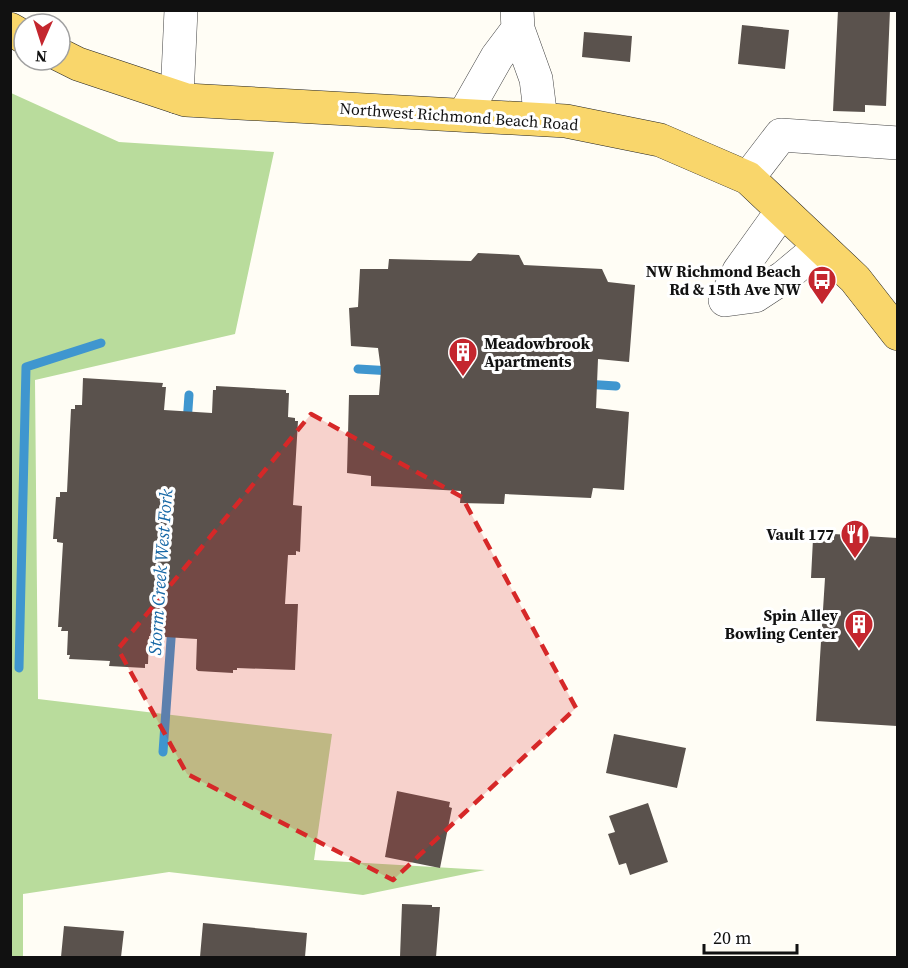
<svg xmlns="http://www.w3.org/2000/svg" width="908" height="968" viewBox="0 0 908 968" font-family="'Source Serif 4',serif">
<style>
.forest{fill:#b9dc9c}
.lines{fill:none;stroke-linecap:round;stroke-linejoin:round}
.stream{stroke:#3f96cf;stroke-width:9}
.building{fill:#5a524d}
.minor-casing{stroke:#444;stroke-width:34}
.major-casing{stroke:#222;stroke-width:34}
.minor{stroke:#fff;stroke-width:33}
.major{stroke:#f9d66b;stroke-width:33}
.marked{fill:#d62828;fill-opacity:0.2;stroke:#d62828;stroke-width:4.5;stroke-dasharray:12 8;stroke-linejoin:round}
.labels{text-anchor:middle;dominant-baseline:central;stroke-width:6;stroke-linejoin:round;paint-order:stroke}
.street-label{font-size:16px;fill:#111;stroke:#fff}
.poi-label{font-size:16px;font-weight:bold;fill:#111;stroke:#fff;text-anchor:end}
.water-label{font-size:18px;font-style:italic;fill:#1768a6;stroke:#fff}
</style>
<rect width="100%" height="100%" fill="#fffdf5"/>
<path class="forest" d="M11,93l108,49 155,10 -39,182 -200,46 3,319 294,35 -18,126 171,10 -122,25 -194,-23 -146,22v63l-12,1z"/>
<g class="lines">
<path class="stream" d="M358,369l34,2
M585,384l31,2
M187,423l2,-28
M19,668l7,-301 75,-24
M163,752l9,-127"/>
</g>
<path class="building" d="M838,10h52l-4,96 -21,-1v7l-32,-1z
M742,25l47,5 -4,39 -47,-5z
M584,32l48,4 -2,26 -48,-5z
M478,253l41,2 5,10 78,4 6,13 27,3 -6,77 -31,-3 -2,49 33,4 -5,78 -31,-2 -2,10 -86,-4 -1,10 -44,-1 1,-12 -90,-5v-10l-24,-3 2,-78h30l2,-25 -3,-22 -27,-2 -2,-38 9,-1 2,-38h28l1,-10 82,2z
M83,378l80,5 -1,4h4l-2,23 48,3 1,-23h3v-4l70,4v3h3l-1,24 7,1v3h3l-5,84 9,1 -2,46 -4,-1v4h-8l-3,49h13l-3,66 -58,-2v2h-4v3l-35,-2 -2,-2 1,-30 -48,-3 -1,28h-3v4l-36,-2 1,-5 -41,-2 1,-4h-3l1,-24h-7l1,-4h-4l5,-84 -6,-1v-3h-4l3,-42h4v-5h7l4,-83h4v-4h7z
M834,534l63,4v188l-81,-5 9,-143h-14l2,-39 21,1z
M614,734l72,14 -9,40 -71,-15z
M397,791l53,11 -1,5 3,1 -12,60 -55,-11z
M648,803l20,59 -38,13 -4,-12 -7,2 -11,-31 7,-2 -6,-16z
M402,904l30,1v2h8l-4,50h-36z
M203,923l104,10 -2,24h-105z
M64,926l60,5 -3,26h-60z"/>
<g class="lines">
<g class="minor-casing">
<path id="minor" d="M517,10l1,19 18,50 5,40
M177,97l4,-87
M464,115l33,-58 21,-28
M748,178l33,-43 117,8
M725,300l30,-4 29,-19 36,-30
M725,300l14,-29 43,-60"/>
</g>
<g class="major-casing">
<path id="major" d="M10,29l14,8
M60,55l18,9 108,36 380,21 94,19 88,38 107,101 43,55"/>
</g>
<use href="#minor" class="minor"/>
<use href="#major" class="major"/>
</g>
<path class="marked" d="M311,414l151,83 114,211 -183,172 -206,-106 -69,-125z"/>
<defs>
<g id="bus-pin" transform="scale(1.5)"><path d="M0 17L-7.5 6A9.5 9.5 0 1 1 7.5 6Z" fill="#c4262e" stroke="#fff"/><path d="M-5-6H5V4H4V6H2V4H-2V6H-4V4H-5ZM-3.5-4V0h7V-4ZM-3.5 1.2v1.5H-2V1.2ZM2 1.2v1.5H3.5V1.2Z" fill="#fff"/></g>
<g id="building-pin" transform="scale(1.5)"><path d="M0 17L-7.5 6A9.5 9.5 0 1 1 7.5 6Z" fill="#c4262e" stroke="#fff"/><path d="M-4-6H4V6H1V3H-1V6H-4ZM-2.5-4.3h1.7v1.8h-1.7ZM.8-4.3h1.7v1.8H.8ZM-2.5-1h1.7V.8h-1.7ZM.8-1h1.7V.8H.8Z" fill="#fff"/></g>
<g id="restaurant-pin" transform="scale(1.5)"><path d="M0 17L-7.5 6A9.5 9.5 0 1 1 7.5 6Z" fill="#c4262e" stroke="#fff"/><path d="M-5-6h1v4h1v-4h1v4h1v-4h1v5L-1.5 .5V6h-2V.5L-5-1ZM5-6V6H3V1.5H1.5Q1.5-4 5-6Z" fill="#fff"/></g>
</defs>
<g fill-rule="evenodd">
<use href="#bus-pin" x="822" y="280"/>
<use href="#building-pin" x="463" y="352"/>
<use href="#restaurant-pin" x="855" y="534"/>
<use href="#building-pin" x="859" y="624"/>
</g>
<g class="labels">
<g class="street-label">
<text transform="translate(459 116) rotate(4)">Northwest Richmond Beach Road</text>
</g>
<g class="poi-label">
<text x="801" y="271">NW Richmond Beach<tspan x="801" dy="18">Rd &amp; 15th Ave NW</tspan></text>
<text x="484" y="343" text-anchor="start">Meadowbrook<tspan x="484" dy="18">Apartments</tspan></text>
<text x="834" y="534">Vault 177</text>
<text x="838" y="615">Spin Alley<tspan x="838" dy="18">Bowling Center</tspan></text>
</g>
<g class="water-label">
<text transform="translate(160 572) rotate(-86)">Storm Creek West Fork</text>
</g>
</g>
<rect width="908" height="968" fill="none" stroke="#111111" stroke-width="24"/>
<g transform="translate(42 42) rotate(183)"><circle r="28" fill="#ffffff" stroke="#a0a0a0" stroke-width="1.5"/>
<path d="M0-4.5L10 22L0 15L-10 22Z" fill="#c4262e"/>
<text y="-9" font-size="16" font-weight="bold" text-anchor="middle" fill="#111111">N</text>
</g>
<path d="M704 944v9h93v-9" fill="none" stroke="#111111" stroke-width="3"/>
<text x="713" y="944" font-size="18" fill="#111111" stroke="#ffffff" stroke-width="4.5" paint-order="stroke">20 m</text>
</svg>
